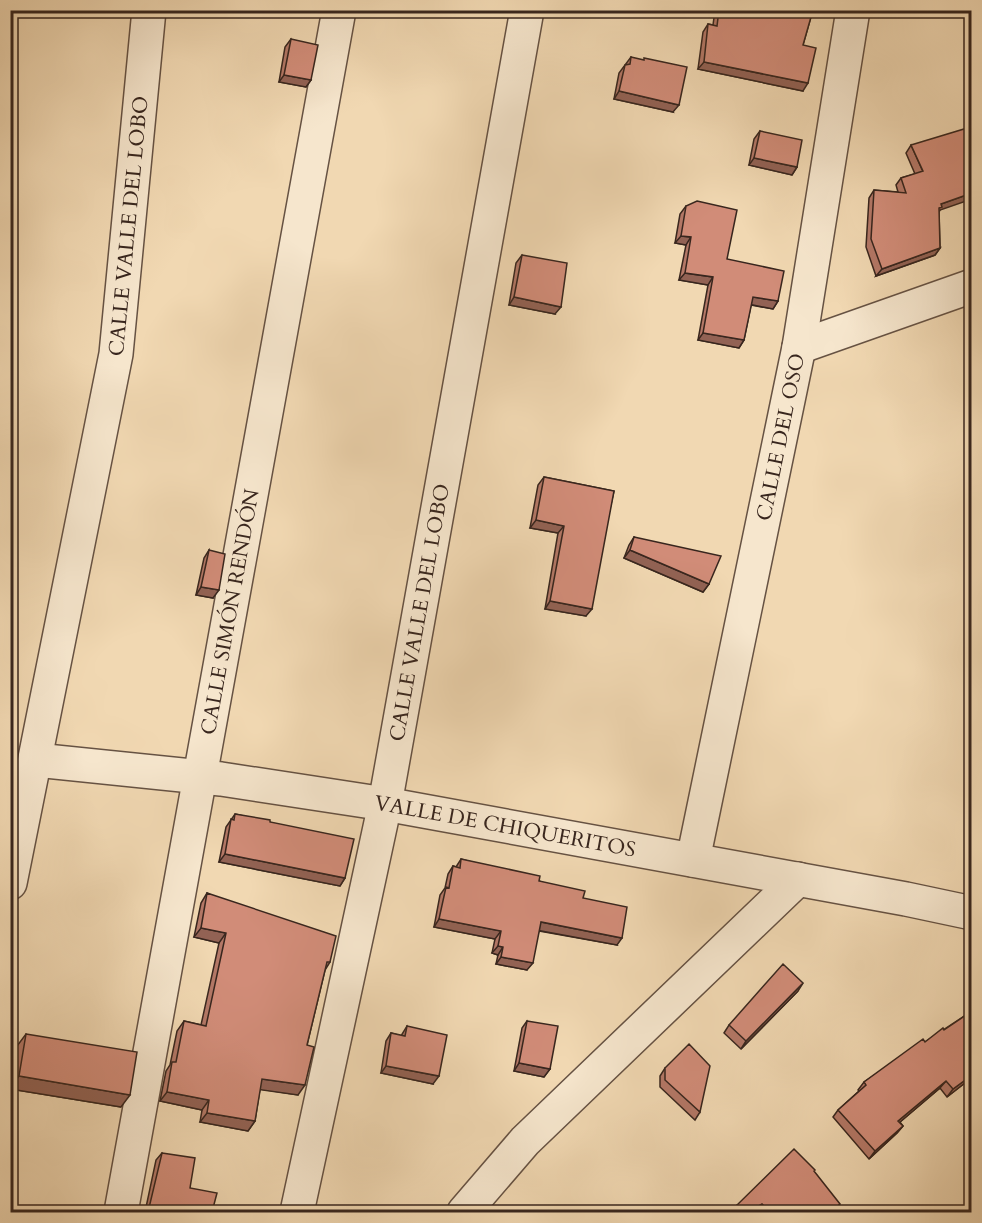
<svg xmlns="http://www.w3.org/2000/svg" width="982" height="1223" viewBox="0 0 982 1223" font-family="Cardo,serif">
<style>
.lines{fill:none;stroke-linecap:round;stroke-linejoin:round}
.minor-casing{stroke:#665243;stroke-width:36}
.minor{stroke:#f6e6cd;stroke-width:33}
.wall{fill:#b47867;stroke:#38261e;stroke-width:1.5}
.shaded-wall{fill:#926254;stroke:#38261e;stroke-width:1.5}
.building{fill:#d18c78;stroke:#38261e;stroke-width:1.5}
.labels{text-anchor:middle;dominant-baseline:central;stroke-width:6;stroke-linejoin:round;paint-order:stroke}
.street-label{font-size:21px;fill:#38261e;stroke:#f6e6cd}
</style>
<rect width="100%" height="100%" fill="#f1d8b2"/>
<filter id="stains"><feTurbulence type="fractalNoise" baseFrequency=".00333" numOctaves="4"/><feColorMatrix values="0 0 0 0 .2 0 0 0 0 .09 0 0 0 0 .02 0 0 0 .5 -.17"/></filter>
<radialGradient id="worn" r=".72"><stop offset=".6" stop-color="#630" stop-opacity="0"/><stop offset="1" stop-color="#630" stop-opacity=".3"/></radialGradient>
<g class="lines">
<g class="minor-casing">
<g id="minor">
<path d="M799,347l173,-61"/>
<path id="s1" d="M36,760l185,19 164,25 521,95 66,14"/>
<path id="s2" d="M693,860l106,-513 54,-337"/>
<path id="s3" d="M10,883l106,-529 33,-344"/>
<path id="s4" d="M121,1212l218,-1202"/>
<path id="s5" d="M297,1212l88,-408 142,-794"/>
<path d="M464,1212l61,-71 273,-262"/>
</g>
</g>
<use href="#minor" class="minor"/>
</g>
<path class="wall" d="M715,10h98l-10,35v46l-105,-22 5,-37 5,-8 5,1z
M291,39l20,41 -5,7 -27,-5 6,-35z
M631,57l42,55 -59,-13 5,-26z
M760,131l37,36 -5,8 -43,-10 5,-26z
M911,145l29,65 -1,2 1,36 -5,7 -59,21 -10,-29 3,-49 5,-8 24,2 -2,-7 5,-7 14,-4 -9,-21z
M686,206l41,53 51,42 -5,8 -22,-4 -7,35 -5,8 -41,-8 10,-55 -29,-5 7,-35 -11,-2 5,-29z
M522,255l33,59 -46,-9 7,-42z
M544,477l70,14 -28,125 -41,-7 13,-76 -28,-5 8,-43z
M634,537l75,47 -6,8 -79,-34 5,-13z
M209,550l4,48 -17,-3 8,-37z
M235,814l35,8 75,56 -5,8 -121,-24 7,-35z
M461,859l78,22 44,17 34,47 -78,-14 -12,39 -31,-6 2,-9 -6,-2 3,-14 -61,-12 6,-32 5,-7 3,-14 5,-8 3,1z
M207,893l123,69 -5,8 -18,75 -9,50 -38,-6 -5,32 -7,10 -48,-9 2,-12 -42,-9 6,-30 4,-6 7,-34 7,-10 17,4 18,-82 -25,-6 7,-34z
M798,991l-57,58 -17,-16 5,-8z
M972,1011v71l-2,-3 -23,18 -7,-9 -40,34 3,4 -6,7 -28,26 -36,-42 5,-7 21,-19 -1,-1 6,-8z
M527,1021l23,48 -6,8 -30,-6 8,-43z
M407,1026l26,58 -52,-11 5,-32 5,-8 10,3z
M26,1034l95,73 -111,-18 7,-43z
M665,1068l35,44 -5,8 -35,-33v-11z
M162,1153l28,35 22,24h-67l11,-52z
M814,1172l20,40h-102l5,-7z"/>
<path class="shaded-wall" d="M704,62l104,21 -5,8 -105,-22z
M284,75l27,5 -5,7 -27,-5z
M619,91l60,14 -6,7 -59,-13z
M754,158l43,9 -5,8 -43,-10z
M972,193v6l-32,11 -3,5 -4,1 8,-12z
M681,236l10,1 -5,8 -11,-2z
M940,248l-5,7 -59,21 6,-7z
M685,273l28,4 -5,8 -29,-5z
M514,297l47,10 -6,7 -46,-9z
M753,297l25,4 -5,8 -25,-5z
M703,333l41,7 -5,8 -41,-8z
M536,520l28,6 -6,7 -28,-5z
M630,550l79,34 -6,8 -79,-34z
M201,587l18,3 -6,8 -17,-3z
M550,601l42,8 -6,7 -41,-7z
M225,854l120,24 -5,8 -121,-24z
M439,919l62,12 -6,8 -61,-12z
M541,922l81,16 -5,7 -81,-15z
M201,928l25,5 -7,10 -25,-6z
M498,946l5,1 -5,8 -6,-2z
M501,957l32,6 -6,7 -31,-6z
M803,983l-5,8 -57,58 5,-8z
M519,1063l31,6 -6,8 -30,-6z
M386,1066l53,10 -6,8 -52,-11z
M972,1075v2l-2,2 -23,18 6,-8z
M19,1076l111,19 -9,12 -111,-18z
M262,1079l43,6 -7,10 -43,-6z
M946,1081l-6,7 -47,40 5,-7z
M167,1092l42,8 -7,10 -42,-9z
M207,1113l48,8 -7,10 -48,-9z
M903,1126l-6,7 -28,26 6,-8z
M762,1204l-5,8h-8z
M840,1204l-6,8h-4z"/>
<path class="building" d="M719,10h94l-10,35 13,3 -8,35 -104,-21 4,-38 9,2z
M291,39l27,6 -7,35 -27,-5z
M631,57l13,3v-2l43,9 -8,38 -60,-14 6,-26 5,-1z
M964,129l8,20v44l-31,11 1,3 -3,1 1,40 -58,21 -11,-30 3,-49 32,3 -5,-15 22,-7 -12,-26z
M760,131l42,9 -5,27 -43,-9z
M697,201l40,9 -10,49 57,12 -6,30 -25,-4 -9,43 -41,-7 10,-56 -28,-4 6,-36 -10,-1 5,-30z
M522,255l45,8 -6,44 -47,-10z
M544,477l70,14 -22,118 -42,-8 14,-75 -28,-6z
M634,537l87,19 -12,28 -79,-34z
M209,550l16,4 -6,36 -18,-3z
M235,814l35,6v2l84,17 -9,39 -120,-24 6,-35 3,1z
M461,859l79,17 -1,5 46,10 -2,7 44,9 -5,31 -81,-16 -8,41 -32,-6 2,-10 -5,-1 3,-15 -62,-12 7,-32 3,1 4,-22 7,2z
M207,893l129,43 -6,26h-3l-20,83 7,2 -9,38 -43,-6 -7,42 -48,-8 2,-13 -42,-8 5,-30h4l8,-41 22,5 20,-93 -25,-5z
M783,964l20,19 -57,58 -17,-16z
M972,1011v64l-19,14 -7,-8 -48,40 5,5 -28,25 -37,-41 28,-25 -2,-3 59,-43 2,3 18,-14 1,2z
M527,1021l31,5 -8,43 -31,-6z
M407,1026l40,9 -8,41 -53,-10 5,-33 14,3z
M26,1034l111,18 -7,43 -111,-19z
M689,1044l21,22 -10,46 -35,-32v-12z
M794,1149l21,21 -1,1 26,33 -10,8h-65l2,-3 -5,-5 -13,8h-7l-5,-7z
M162,1153l33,5 -5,30 27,5 -5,19h-64z"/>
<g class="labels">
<g class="street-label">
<text stroke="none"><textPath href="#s3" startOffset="668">CALLE VALLE DEL LOBO</textPath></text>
<text stroke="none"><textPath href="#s2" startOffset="432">CALLE DEL OSO</textPath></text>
<text stroke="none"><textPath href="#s4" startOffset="610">CALLE SIMÓN RENDÓN</textPath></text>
<text stroke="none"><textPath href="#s5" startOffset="612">CALLE VALLE DEL LOBO</textPath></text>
<text stroke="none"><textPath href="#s1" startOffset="474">VALLE DE CHIQUERITOS</textPath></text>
</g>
</g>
<rect width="982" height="1223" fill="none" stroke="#f1d8b2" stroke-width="36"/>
<rect x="12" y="12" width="958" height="1199" fill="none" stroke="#38261e" stroke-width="3"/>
<rect x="18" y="18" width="946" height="1187" fill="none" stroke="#38261e" stroke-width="1.5"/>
<rect width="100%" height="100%" filter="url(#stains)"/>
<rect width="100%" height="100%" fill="url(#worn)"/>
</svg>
